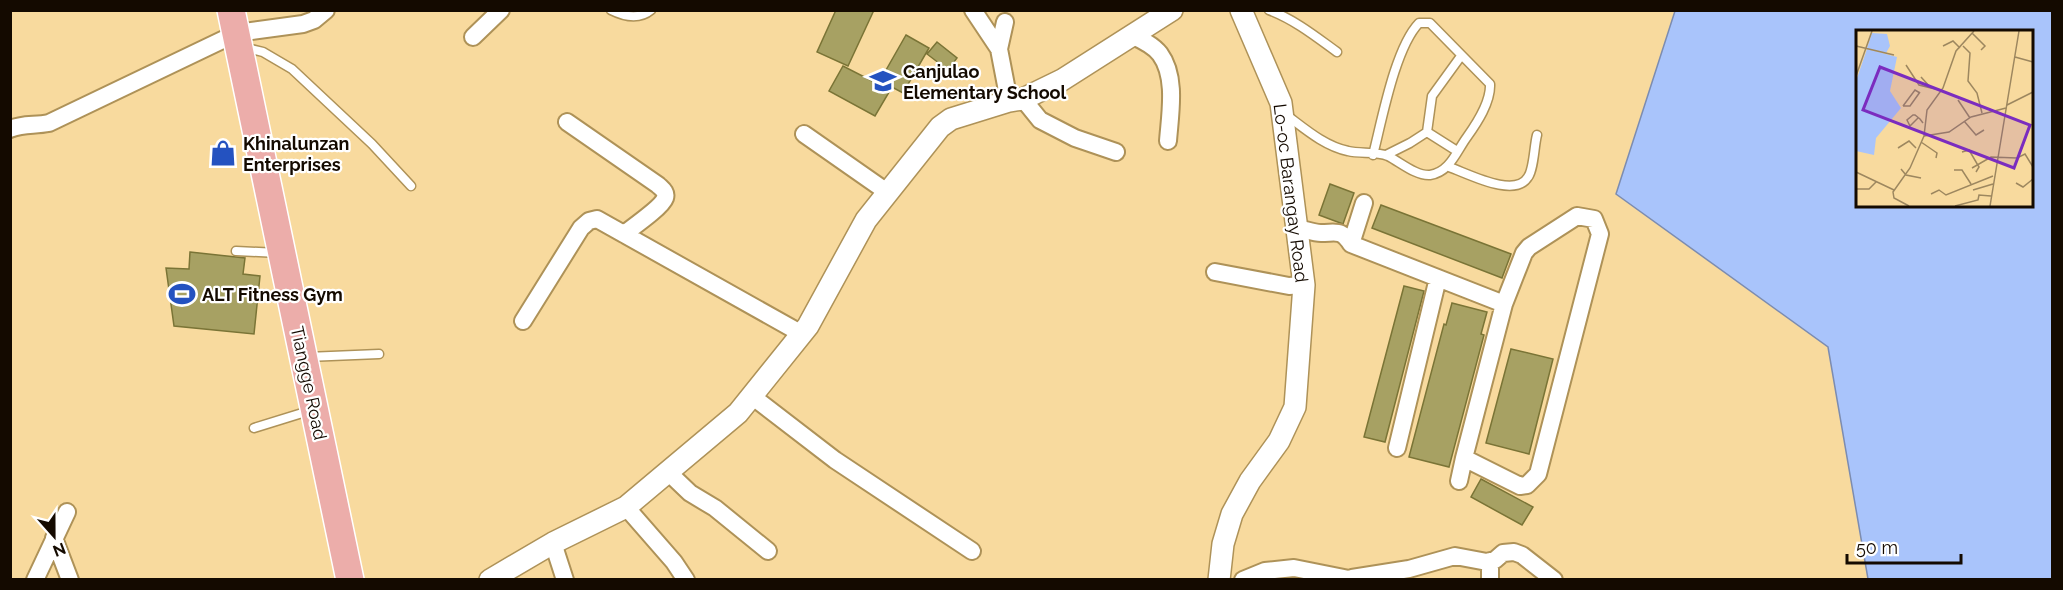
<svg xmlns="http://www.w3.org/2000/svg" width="2063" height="590" viewBox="0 0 2063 590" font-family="Raleway,sans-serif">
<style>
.water{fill:#a9c4fb;stroke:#7c8cb0;stroke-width:1.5;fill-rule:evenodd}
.building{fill:#a7a163;stroke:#7a7436;stroke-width:1.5}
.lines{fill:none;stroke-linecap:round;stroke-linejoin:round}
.service-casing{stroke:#ae9258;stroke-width:11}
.minor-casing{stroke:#ae9258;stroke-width:20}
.tertiary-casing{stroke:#ae9258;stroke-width:24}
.primary-casing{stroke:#fff;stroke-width:30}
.service{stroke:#fff;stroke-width:8}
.minor{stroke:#fff;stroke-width:16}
.tertiary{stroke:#fff;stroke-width:21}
.primary{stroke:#ecadaa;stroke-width:27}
.labels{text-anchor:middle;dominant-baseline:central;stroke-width:4.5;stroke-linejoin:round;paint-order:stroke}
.poi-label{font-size:18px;font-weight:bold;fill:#140a00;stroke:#fff;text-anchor:start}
.street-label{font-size:18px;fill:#140a00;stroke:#fff}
.inset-road{fill:none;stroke:#9d875f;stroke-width:1.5}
.view{fill:#7b2cbf;fill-opacity:0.15;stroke:#7b2cbf;stroke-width:3}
.inset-edge{fill:none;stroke:#140a00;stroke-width:3}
</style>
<rect width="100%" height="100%" fill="#f8da9e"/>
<path class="water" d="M1675,11h377v568h-184l-40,-232 -212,-153zM1858,32h174v174h-174z"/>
<path class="building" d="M836,10h38l-26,56 -31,-14z
M906,35l23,13 -26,45 -11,-6 -17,29 -46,-25 14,-25 35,18z
M937,42l20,16 -9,12 -21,-16z
M1330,184l24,9 -11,31 -24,-9z
M1381,205l130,49 -9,24 -130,-50z
M190,252l55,6 -2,16 17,2 -6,58 -80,-8 -8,-58 23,1z
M1404,286l20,5 -39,151 -21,-5z
M1452,303l35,9 -6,22 3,1 -35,132 -40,-10 35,-133 2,1z
M1511,349l42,10 -24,95 -43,-11z
M1481,479l52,28 -11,18 -51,-28z"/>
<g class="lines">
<g class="service-casing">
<path id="service" d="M611,10c12,6 28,10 40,0
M1269,10c26,10 46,26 68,42
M243,47l20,5 29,17 80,75 39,42
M1285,114c19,14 39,32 63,37 12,3 29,0 40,5 12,6 28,20 42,19 20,-3 26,-23 37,-38 10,-14 24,-35 23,-53l-60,-61h-11c-24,25 -37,97 -46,132
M1457,151l-30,-19 5,-36 29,-40
M1386,155l24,-12 17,-11
M1449,167c18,6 66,32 79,10 6,-8 6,-31 9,-42
M236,251l42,2
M307,357l72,-3
M254,428l58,-18"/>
</g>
<g class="minor-casing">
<path id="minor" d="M973,10l26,39
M1005,22l-6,27 10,52
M1133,36c9,4 20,9 27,18 17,23 10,60 8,87
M473,37l28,-27
M1023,99l17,21 35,18 41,14
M567,122l91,63c4,4 9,7 7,13 -3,9 -32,29 -41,36
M10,129c14,-6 24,-3 39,-6l188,-90 66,-9 11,-4 12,-10
M804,134l83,58
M1296,228c8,1 17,5 25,5 16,0 20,-4 30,11l153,60
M1351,244l13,-41
M1215,272l74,14 15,-1
M523,321l58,-93 8,-7 8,-2 205,115
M753,397l82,63 137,91
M1397,448l41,-170
M668,472l22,21 25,15 53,43
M1459,481l5,-23 40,-154 20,-51 5,-6 48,-31 17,3 6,15 -62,240 -11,11 -7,1 -56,-28
M626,507l48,55 12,18
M54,538l16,42
M553,543l12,37
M1352,578l57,-9 46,-13 32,6 8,-2 8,-7 11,-1 8,3 32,25
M35,580l32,-68
M1243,580l22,-9 29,-3 60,12
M1490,580v-19"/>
</g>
<g class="tertiary-casing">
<path id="tertiary" d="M490,580l63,-37 73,-36 112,-94 70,-87 58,-106 74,-93 11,-8 58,-18 14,-2 39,-19 110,-70
M1219,580l4,-36 9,-30 18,-33 29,-40 16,-34 9,-122 -23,-182 -40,-93"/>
</g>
<g class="primary-casing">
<path id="primary" d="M231,10c39,190 80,380 119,570"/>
</g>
<use href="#service" class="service"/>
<use href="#minor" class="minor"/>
<use href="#tertiary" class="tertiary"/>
<use href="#primary" class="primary"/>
</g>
<defs>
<g id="school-bare" transform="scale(2.07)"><path d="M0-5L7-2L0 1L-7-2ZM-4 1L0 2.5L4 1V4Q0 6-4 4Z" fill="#2452c0" stroke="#fff" stroke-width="2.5" paint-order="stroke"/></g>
<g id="shop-bare" transform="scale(2.07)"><path d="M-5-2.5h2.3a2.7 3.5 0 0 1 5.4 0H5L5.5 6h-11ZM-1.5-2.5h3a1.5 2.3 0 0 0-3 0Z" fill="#2452c0" stroke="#fff" stroke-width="2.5" paint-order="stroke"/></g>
<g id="stadium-bare" transform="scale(2.07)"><path d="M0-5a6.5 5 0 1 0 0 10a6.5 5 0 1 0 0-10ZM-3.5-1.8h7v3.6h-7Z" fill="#2452c0" stroke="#fff" stroke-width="2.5" paint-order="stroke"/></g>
</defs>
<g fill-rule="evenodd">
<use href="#school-bare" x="883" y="81"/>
<use href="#shop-bare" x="223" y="153"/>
<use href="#stadium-bare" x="182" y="294"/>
</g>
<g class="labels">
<g class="poi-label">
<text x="903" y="71">Canjulao<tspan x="903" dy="21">Elementary School</tspan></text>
<text x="243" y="143">Khinalunzan<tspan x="243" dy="21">Enterprises</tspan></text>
<text x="202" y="294">ALT Fitness Gym</text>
</g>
<g class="street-label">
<text transform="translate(1291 193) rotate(83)">Lo-oc Barangay Road</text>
<text transform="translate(309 383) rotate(78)">Tiangge Road</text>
</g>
</g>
<g transform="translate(1856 30)">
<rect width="177" height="177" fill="#f8da9e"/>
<path d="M16,3l15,1 3,12 -4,7 -19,-5zM11,19l30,8 -7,34 11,17 -25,30 -2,17 -18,-4v-70z" fill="#a9c4fb"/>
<path class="inset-road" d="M116,3l13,13 -4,4M0,16l38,9M87,16l10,-5 7,7M107,16l7,7 -2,28 9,12 5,20M159,27l18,5M50,35l13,20 12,3M0,46l16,-45M65,47l10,11 10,2M102,70l12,18M151,75l26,-13M47,76l12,-16 5,3M47,76h7l10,-14M62,88l-8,8 -3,-6 6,-5h2l5,4 3,4M108,91l12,14 8,-5M68,106l3,-26 16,-22 13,-37 18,-20M68,106l25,-4 22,-15 35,-9M65,112l16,11 -1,5M42,118l11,-7 7,7M106,122l7,-2 10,17 -3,5M116,138l19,-11 26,1 8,-4 8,13M45,139l5,6 15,3M98,140h8l9,14M0,142l38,18M160,153l7,4 10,-8M0,159h13l7,-7M117,160l20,-6M75,164l8,-4 7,5 47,-19M53,176l-15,-8 -1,-6 17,-24 14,-32M99,176l23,-6 1,-5 12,1M134,176l29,-175"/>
<path class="view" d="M24,37l150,58 -16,43 -151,-58z"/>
<rect width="177" height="177" class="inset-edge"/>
</g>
<rect width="2063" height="590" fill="none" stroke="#140a00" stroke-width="24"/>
<g transform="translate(54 536) rotate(159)" stroke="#ffffff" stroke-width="4.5" paint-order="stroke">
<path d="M0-4.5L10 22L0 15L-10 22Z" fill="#140a00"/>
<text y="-9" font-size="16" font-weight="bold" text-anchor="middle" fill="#140a00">N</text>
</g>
<path d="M1847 554v9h114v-9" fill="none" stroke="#140a00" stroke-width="3"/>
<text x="1856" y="554" font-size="18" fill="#140a00" stroke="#ffffff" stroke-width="4.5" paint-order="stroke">50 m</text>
</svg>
